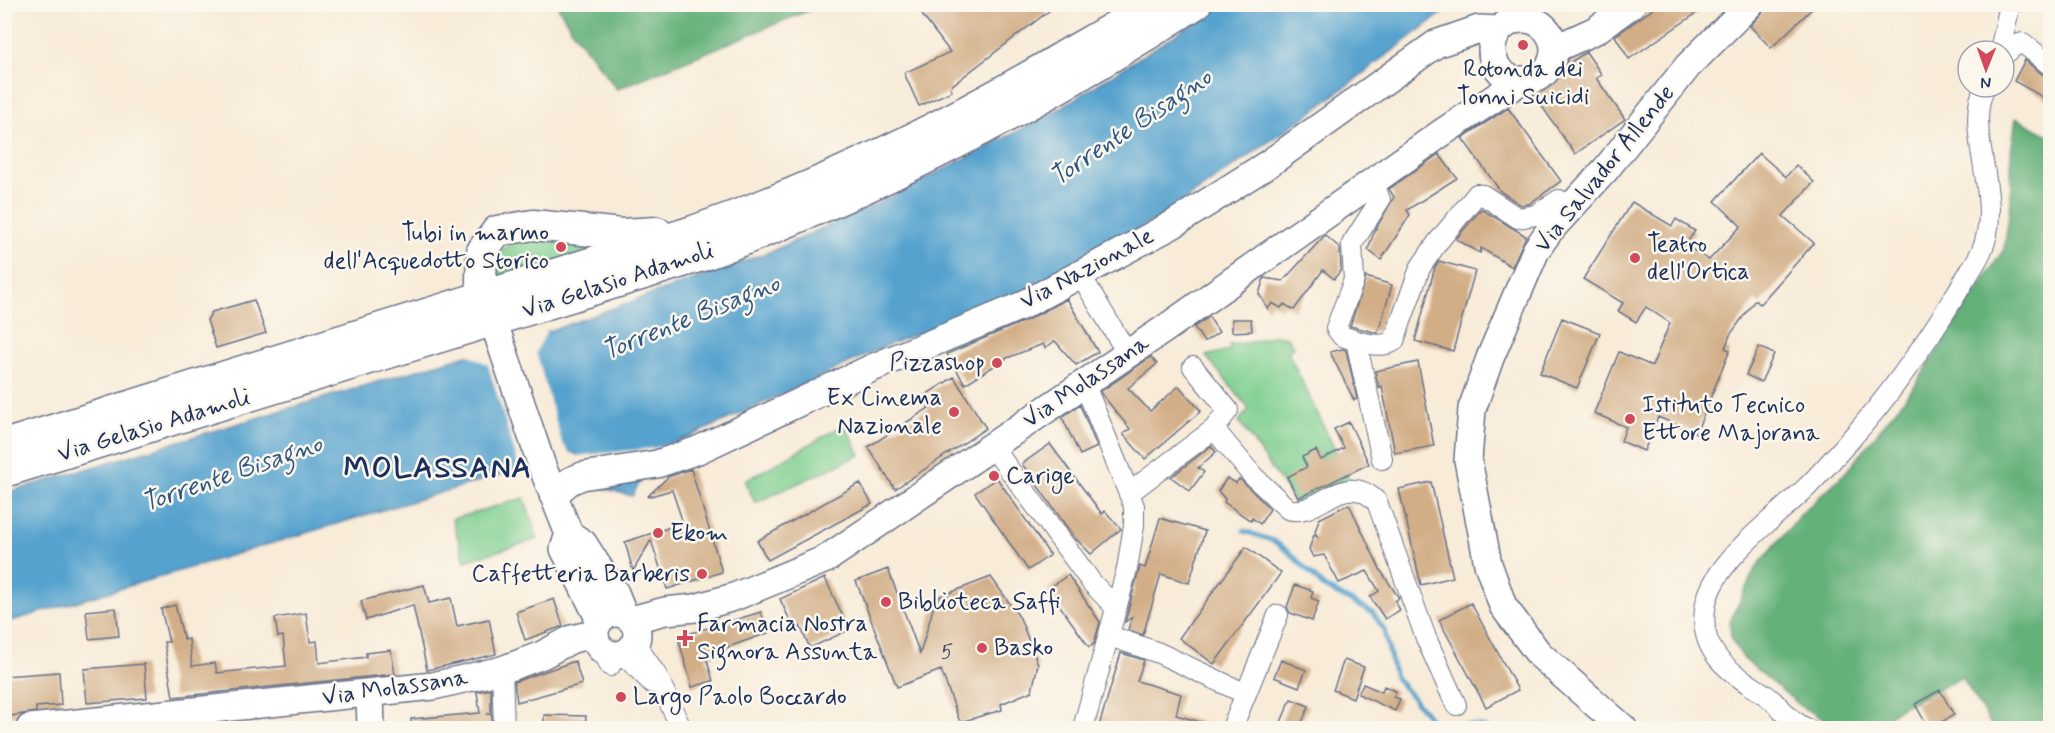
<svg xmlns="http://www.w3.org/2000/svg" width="2055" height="733" viewBox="0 0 2055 733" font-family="Mynerve,sans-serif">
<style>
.green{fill:#7cce8f;stroke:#4c7e76;stroke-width:1.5}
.forest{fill:#65b17a;stroke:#40706c;stroke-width:1.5}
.water{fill:#55a2ce;stroke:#386896;stroke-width:1.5}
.pier{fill:#f8ebd8}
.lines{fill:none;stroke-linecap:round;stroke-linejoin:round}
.stream{stroke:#55a2ce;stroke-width:5}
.building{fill:#d2ae87}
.street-casing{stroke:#687189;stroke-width:22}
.secondary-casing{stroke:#687189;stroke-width:30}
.primary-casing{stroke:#687189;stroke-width:33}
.street{stroke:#fff;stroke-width:20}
.secondary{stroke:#fff;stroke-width:27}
.primary{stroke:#fff;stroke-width:30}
.poi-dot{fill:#d1495b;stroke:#fbf7ec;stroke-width:2}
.labels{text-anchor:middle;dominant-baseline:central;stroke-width:5;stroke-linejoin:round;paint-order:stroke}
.number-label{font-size:21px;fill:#494f68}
.poi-label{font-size:24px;fill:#1b2f5e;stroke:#fbf7ec;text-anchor:start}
.street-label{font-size:24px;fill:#1b2f5e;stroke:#fbf7ec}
.water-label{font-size:26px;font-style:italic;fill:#2f5785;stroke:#fbf7ec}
.district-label{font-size:30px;font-weight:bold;letter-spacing:1.5px;fill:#1b2f5e;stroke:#fbf7ec}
</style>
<rect width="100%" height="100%" fill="#fbf7ec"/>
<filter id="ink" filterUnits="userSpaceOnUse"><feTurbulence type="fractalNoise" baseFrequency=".0167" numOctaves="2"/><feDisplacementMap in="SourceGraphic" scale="12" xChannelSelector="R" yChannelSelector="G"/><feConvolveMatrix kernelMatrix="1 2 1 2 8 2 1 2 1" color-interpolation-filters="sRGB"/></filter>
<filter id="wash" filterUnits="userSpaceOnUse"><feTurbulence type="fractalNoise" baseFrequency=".008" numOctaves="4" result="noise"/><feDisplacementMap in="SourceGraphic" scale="24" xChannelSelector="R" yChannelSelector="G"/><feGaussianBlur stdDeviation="1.35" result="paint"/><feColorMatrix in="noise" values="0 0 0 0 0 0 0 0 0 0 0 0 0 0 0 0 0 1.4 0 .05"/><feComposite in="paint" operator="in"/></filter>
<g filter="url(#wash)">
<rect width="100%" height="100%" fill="#f8ebd8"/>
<path class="green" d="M527,238l88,7 -116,32 -5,-4c0,-22 14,-30 33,-35z
M1276,335l11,2 7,10 -6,5 61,127 -53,25 -57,-83 10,-12 -43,-53 24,-6 -1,-5 18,-2z
M845,424l15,31 -105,48 -10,-22z
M524,498l14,41 -73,22 -13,-42z"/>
<path class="forest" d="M557,5h265l-205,84 -44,-57z
M2016,118l34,18v592l-58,-2 -30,-49 -62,31 -26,20h-26l-23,-8 -23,-13 -58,-48 -13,-20 -1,-17 25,-53 47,-56 44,-41 68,-85 90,-138 7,-47v-50z"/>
<path class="water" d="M1222,5h231l-142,108 -154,106 -151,80 -118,46 -192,89 -38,15 -26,47 -40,-11 -16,-31 -11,-4 -48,20 -512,153v-130l556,-166 211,-76 104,-47 175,-90z"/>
<path class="pier" d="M548,329l-12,23 26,91 8,10 -50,17 -32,-105 -24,-13z
M697,437l-37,14 -80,18 -5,-13 79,-8z"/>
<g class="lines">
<path class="stream" d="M1244,531l30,10 15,11 35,35 49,26 11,17 11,47 39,46 46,3 6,2"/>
</g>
<g id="blocks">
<path class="building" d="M935,4h123l-108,83 2,4 -33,15 -15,-33 46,-21 -28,-37z
M1660,4h50l-81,55 -14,-23z
M1770,4h47l-46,44 -21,-22z
M1586,52l16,23 -6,3 29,41 -50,35 -43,-62 4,-7z
M2025,60l17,14 8,3v24l-36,-20z
M1508,108l53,73 -32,23 -8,1 -20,-13 -39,-54z
M1759,153l27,24 10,-12 18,17 -31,34 31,27 -54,61 -5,-4 -25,35 -5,13 5,2 -34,83 -38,-16 -14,34 -23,-10 5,-14 -32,-14 25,-61 33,14 18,-43 -24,-16 -10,15 -18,-11 5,-8 -40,-24 49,-77 40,24 4,-7 19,12 -10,14 24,15 32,-34 -26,-25z
M1439,154l18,24 -50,32 3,5 -29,45 -13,-10 6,-18 20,-35 -5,-8z
M1481,209l45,27 -14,31 -31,-19 -1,5 -24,-14z
M1325,235l15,13 1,22 -7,9 -11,-9 -29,40 -10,-6 -3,4 -9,-5 -4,6 -9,-15 5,-16 19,3z
M1439,261l36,10 -22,80 -38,-10 20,-74z
M1366,277l26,8 -14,48 -28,-7z
M1067,299l31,53 -22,13 -21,-24 -10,7 -2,-4 -36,14 -42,26 -18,-30 80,-34z
M254,300l12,33 -50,15 -9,-28 5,-8z
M1209,317l10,15 -15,10 -10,-15z
M1562,318l38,15 -23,55 -37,-15z
M1232,319h19l1,12 -20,1z
M1759,347l15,7 -13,28 -15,-7z
M1343,349l3,1 11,49 -3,1 -24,-48z
M1151,357l6,7 -29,24 22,23 29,-25 22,25 -56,48 -22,-25 7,-5 -30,-37z
M1418,362l16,84 -39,7 -13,-67 -3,2 -4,-17z
M954,377l32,51 -91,61 -27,-42 61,-39 -7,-11z
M1080,405l17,42 -17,8 -18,-38z
M1349,422l20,42 -71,34 -11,-21 20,-10 -5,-10 14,-7 5,10 23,-12 -10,-19z
M1050,444l52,70 3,-3 16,18 -30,25 -17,-17 -52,-73z
M1211,446l5,6 -18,16 6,4 -14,19 -19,-14z
M691,469l31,103 -55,17 -16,-49 -18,31 -8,-29 58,-19 -11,-33 -25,7 21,-20z
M997,478l53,77 -22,15 -53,-77z
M1227,478l9,5 3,-4 2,1 29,29 -10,15 -8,-6 -1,3 -27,-19 1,-3 -7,-8z
M1431,482l22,95 -32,8 -22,-96z
M860,483l12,21 -104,56 -11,-19z
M1349,504l32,67 18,27 -4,3 5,9 -15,9 -15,-22 9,-6 -12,-20 -28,12 -15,-28 -11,2 -4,-8 5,-14 3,2 -2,-5 4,-13z
M1160,518l45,13 -16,52 -28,-9 -18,61 -15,-5 4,-13 -7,5 15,-56 5,2z
M1246,547l35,26 -67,91 -35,-26z
M888,569l32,85 16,-56 55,-21 29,41 18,46 -6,27 -31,13 1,6 -42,12 -19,-52 -44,17 -41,-106z
M1068,575l32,47 -6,22 -5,3 -41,-58z
M825,578l24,52 -39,18 -10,-22 -6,3 -14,-30z
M424,585l5,18 22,-5 6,28 32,-7 7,35 -69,16 -14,-65 -47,15 -5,-19z
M1295,585l18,6 -2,7 8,3 -7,20 -22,-8 -3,-6z
M554,599l9,27 -38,14 -9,-28z
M1471,603l47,87 -32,17 -47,-87z
M175,605l9,35 5,-1 3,27 23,-3 2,10 69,-7 -3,-30 -5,1 -3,-19 31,-5 4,29 7,-1 2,22 47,-6v-4l25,-3 4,24 -222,23 -9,-55h5l-8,-33z
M116,608l3,28 -30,3 -3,-28z
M761,612l7,21 -43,15 1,3 -20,6 7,24 -21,6 -14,-50z
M1121,653l23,7 -7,21 44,13 -5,21 35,10 -1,4h-112z
M1281,660l25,10 -7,17 -25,-10z
M1344,660l20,7 -11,31 -20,-8z
M575,661l7,23 -65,18 -3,-20z
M144,664l3,34 -60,5 -3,-34z
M59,672l2,33 -25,2v5l-32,5v-41z
M1363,684l19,8 2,-6 12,5 -3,6 7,2 -5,12 -37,-17z
M491,689v23l-3,2h4v15h-81v-10l69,-6 -3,-21z
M1940,690l14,25 -25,14 -14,-25z
M1291,699l18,7 -10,23 -18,-7z
M544,715l42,1 -1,13h-41z"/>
</g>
</g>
<g filter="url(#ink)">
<use href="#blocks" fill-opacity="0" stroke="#687189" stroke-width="1.5"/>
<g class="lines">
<g class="street-casing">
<path id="street" d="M2000,51l10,-47
M2004,55l10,-9 9,-3 27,22
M1374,183l6,17 -28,44 2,36 -18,48 6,8c14,5 38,14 52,5l26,-73 17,-25 40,-49 6,1 35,23 18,-3 23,-15 13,6
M1080,274l47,79
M1356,341l26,118
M1214,429l39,47 35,33c30,10 55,-42 89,-7l49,136 30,67
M992,446l100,137 23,24
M1129,493l85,-64 14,-19 -35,-43
M1110,636l49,17 87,41
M635,643l22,33 24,52
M603,651l7,15
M623,654l29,29
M502,670l2,58
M1083,728l44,-159 7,-44v-19l-50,-123
M1232,728l46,-113
M1806,728c-18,-7 -26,-24 -42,-34 -35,-23 -68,-42 -58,-91 9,-43 69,-85 100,-115 15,-15 29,-31 43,-47 41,-45 77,-98 109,-150 7,-13 17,-26 23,-39 25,-52 -19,-122 4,-165"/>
</g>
<g class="secondary-casing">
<path id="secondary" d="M1492 50a31 31 0 1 1 62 0a31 31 0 1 1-62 0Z
M1554,49l42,-19 36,-26
M493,320l49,146 27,68 14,9 32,50 9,22
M553,495l17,-14 12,-5 75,-12 41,-14 174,-82 149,-62 151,-81 96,-61 168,-120 43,-15 20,1
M569,534l-5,15 36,71
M595 634a21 21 0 1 1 42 0a21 21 0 1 1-42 0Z
M631,620l34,-9 30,-3 39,-11 92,-38 340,-231 277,-196 79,-52
M370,694l1,34
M30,728l403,-42 69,-16 40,-15 30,-16 22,-5
M1623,728l-84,-74 -36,-48 -15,-42 -20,-104 4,-51 18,-51 46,-108 14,-20 56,-61 82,-103 62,-62"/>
</g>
<g class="primary-casing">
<path id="primary" d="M490,313l-9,-33 1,-29 15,-20 36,-6 89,9 35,-2
M4,445l689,-214c131,-46 256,-106 374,-177 28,-16 56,-31 82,-50
M4,472l698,-216c174,-65 338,-151 494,-252"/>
</g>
<use href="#street" class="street"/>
<use href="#secondary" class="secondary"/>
<use href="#primary" class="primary"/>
</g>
</g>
<g class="poi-dot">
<circle cx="1523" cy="45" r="6"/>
<circle cx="561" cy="247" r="6"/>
<circle cx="1635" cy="258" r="6"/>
<circle cx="997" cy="363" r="6"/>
<circle cx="954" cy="412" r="6"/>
<circle cx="1630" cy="419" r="6"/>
<circle cx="994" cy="476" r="6"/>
<circle cx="658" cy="533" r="6"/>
<circle cx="702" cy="574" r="6"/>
<circle cx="886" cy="602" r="6"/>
<path d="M682 629h6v6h6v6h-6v6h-6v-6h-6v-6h6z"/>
<circle cx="982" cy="648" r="6"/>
<circle cx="621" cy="697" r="6"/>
</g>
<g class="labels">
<g class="number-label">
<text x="947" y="652">5</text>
</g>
<g class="poi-label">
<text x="1523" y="69" text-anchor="middle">Rotonda dei<tspan x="1523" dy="28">Tonni Suicidi</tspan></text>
<text x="549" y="233" text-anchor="end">Tubi in marmo<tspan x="549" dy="28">dell'Acquedotto Storico</tspan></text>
<text x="1647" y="244">Teatro<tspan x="1647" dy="28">dell'Ortica</tspan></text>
<text x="985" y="363" text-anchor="end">Pizzashop</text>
<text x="942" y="398" text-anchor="end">Ex Cinema<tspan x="942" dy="28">Nazionale</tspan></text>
<text x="1642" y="405">Istituto Tecnico<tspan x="1642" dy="28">Ettore Majorana</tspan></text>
<text x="1006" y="476">Carige</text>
<text x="670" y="533">Ekom</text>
<text x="690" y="574" text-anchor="end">Caffetteria Barberis</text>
<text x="898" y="602">Biblioteca Saffi</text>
<text x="697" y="624">Farmacia Nostra<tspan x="697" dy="28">Signora Assunta</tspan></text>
<text x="994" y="648">Basko</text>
<text x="633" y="697">Largo Paolo Boccardo</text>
</g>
<g class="street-label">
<text transform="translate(1605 169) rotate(-51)">Via Salvador Allende</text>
<text transform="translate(1087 269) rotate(-28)">Via Nazionale</text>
<text transform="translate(618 281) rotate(-18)">Via Gelasio Adamoli</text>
<text transform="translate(1086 382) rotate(-34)">Via Molassana</text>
<text transform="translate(154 426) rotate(-17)">Via Gelasio Adamoli</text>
<text transform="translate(395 688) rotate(-8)">Via Molassana</text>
</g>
<g class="water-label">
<text transform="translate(1131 128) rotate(-34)">Torrente Bisagno</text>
<text transform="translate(691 318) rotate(-22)">Torrente Bisagno</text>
<text transform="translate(232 474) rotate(-19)">Torrente Bisagno</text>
</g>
<g class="district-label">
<text x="438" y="468">MOLASSANA</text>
</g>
</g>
<rect width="2055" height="733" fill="none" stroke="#fbf7ec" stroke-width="24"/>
<g transform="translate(1986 69) rotate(181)"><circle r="28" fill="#fbf7ec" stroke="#a1a7b3" stroke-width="1.5"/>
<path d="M0-4.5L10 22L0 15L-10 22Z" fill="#d1495b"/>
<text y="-9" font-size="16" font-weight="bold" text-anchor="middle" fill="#1b2f5e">N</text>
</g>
</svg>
